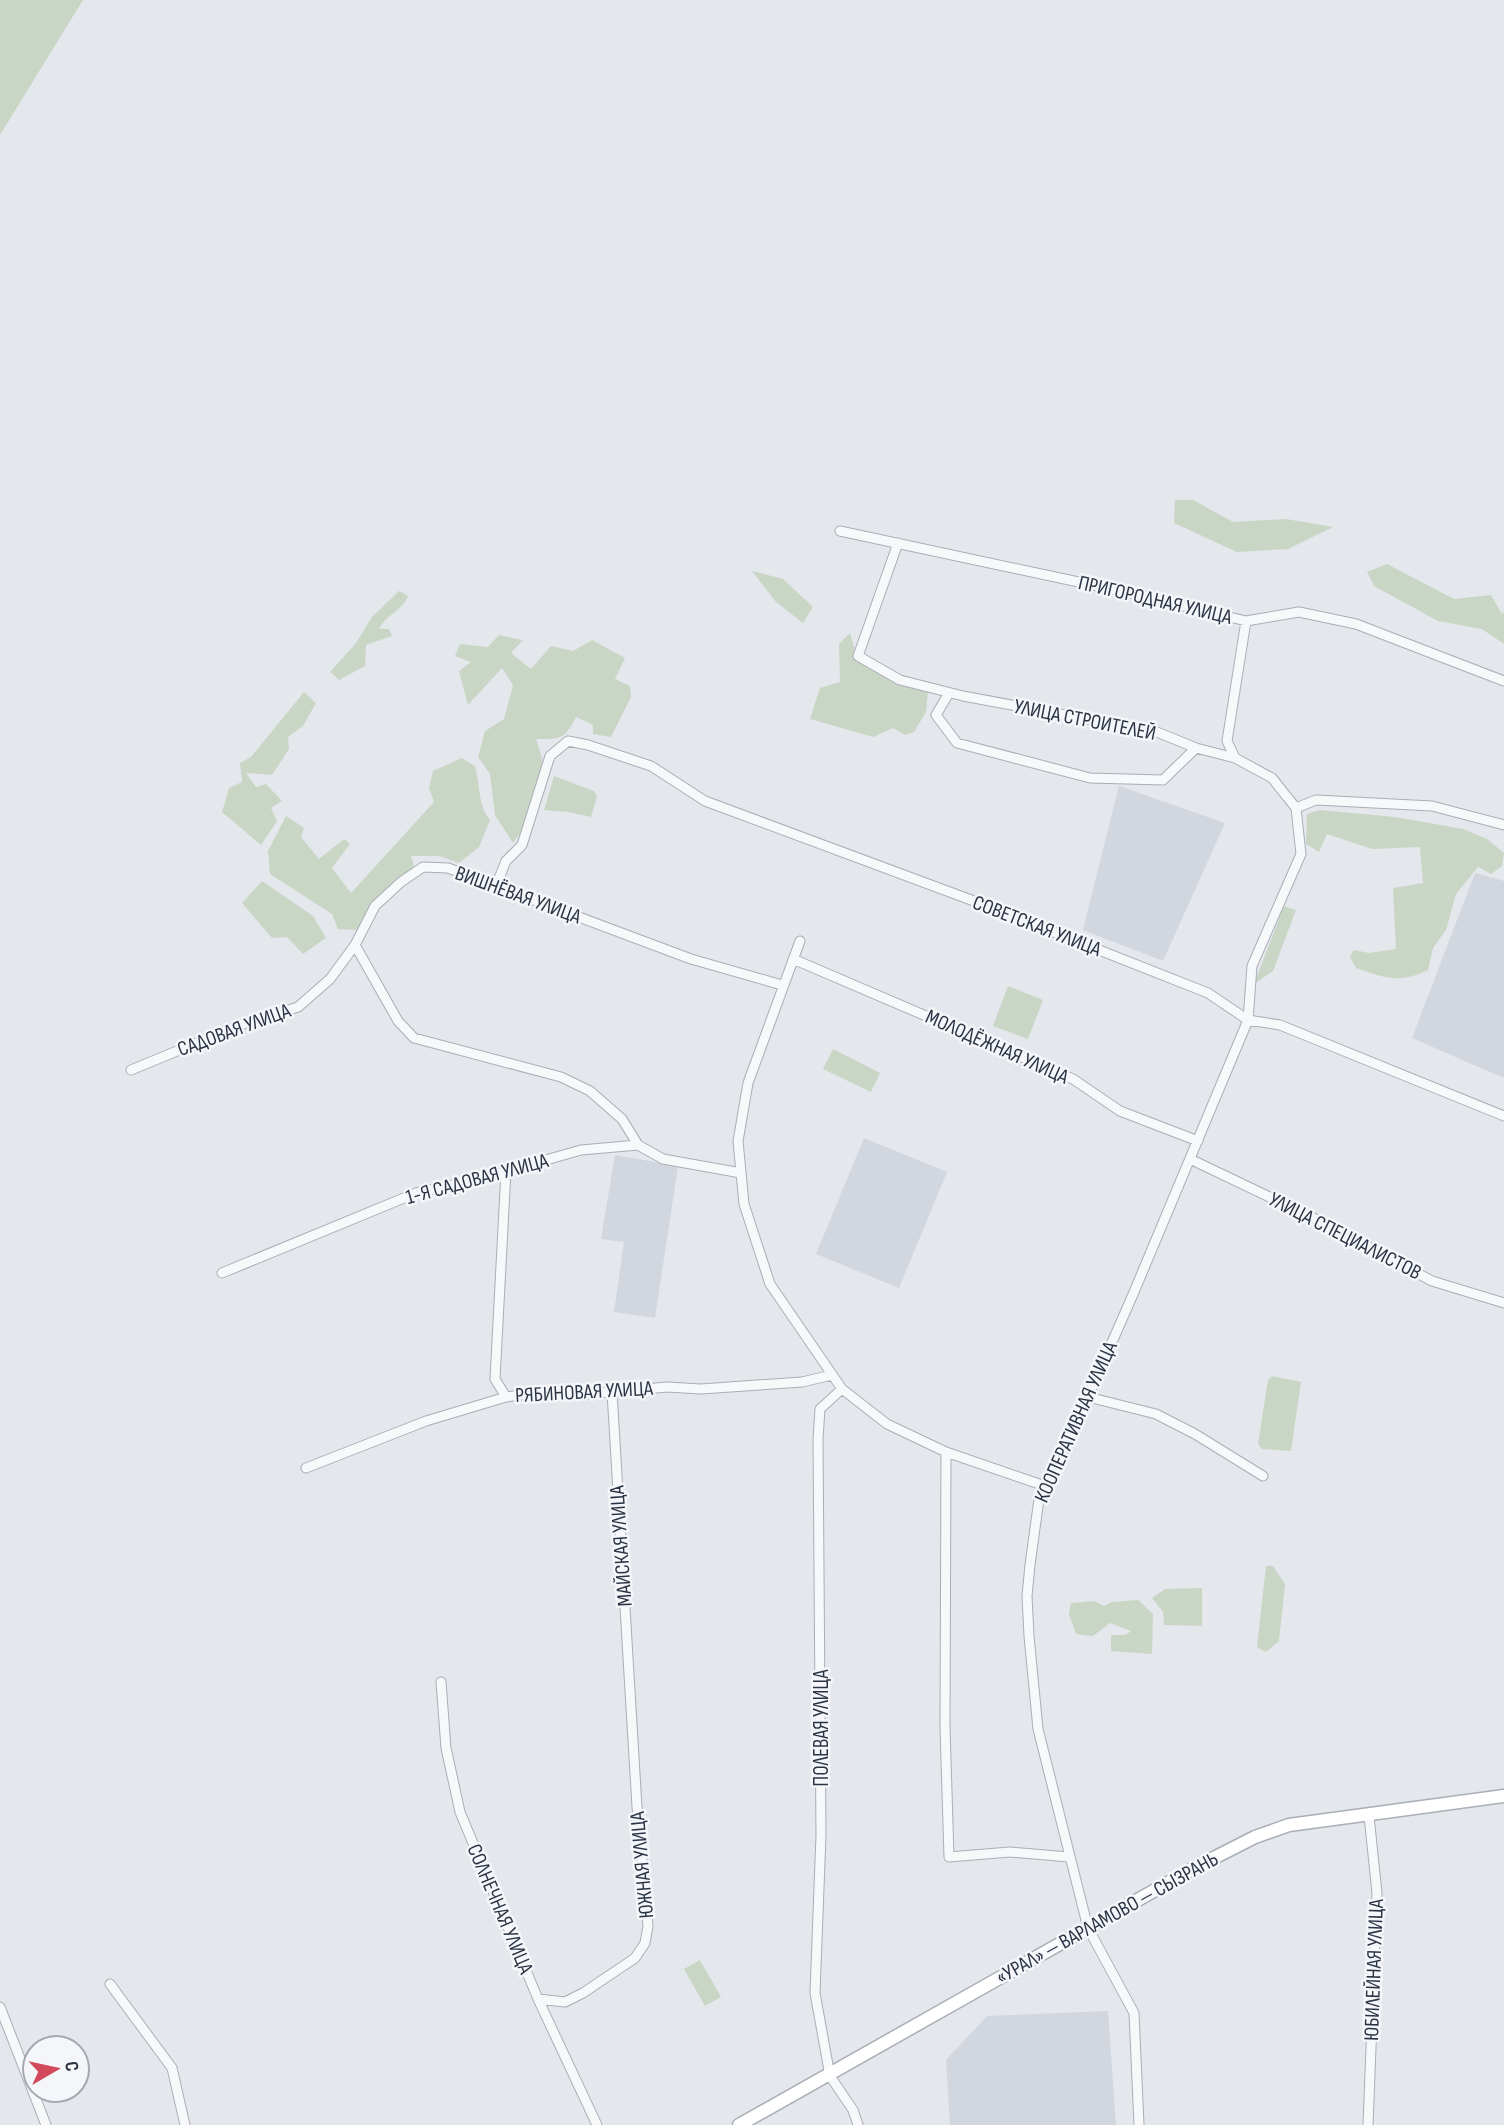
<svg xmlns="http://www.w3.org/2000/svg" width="1504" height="2125" viewBox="0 0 1504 2125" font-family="'Sofia Sans Condensed',sans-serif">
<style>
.built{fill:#d2d6de}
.green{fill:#c9d6c5}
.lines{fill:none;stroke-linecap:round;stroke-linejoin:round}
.minor-casing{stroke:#a9aeb7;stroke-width:11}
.secondary-casing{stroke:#a9aeb7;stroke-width:15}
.minor{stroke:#f7f8fa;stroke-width:9}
.secondary{stroke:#fff;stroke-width:12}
.labels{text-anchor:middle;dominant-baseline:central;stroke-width:5;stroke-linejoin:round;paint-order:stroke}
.street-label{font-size:21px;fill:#2b3445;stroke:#f4f6f9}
</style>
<rect width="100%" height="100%" fill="#e4e7ec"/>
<path class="built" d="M1119,786l106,37 -62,138 -80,-31z
M1475,873l29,8v197l-92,-40z
M864,1138l83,34 -48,116 -83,-34z
M615,1155l63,11 -23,152 -41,-6 10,-70 -23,-3z
M1108,2011l8,114h-166l-4,-65 41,-44z"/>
<path class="green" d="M0,0h83l-83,135z
M1175,500h18l40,22 53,-3 47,8 -45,22 -51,3 -63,-29z
M1387,564l67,35 37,-4 11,19 2,-3v33l-22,-15 -44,-8 -64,-35 -7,-14z
M752,571l31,8 30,28 -10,16 -27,-21z
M399,591l9,5c-6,15 -22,19 -29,33h10l3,7 -26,9 -1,21 -26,14 -9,-8 26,-29 16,-26z
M850,633l6,21 36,28 36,9 -2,21 -12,20 -9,3 -12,-7 -20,9 -63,-18 10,-31 20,-6 -1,-38z
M499,635l24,5 -12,13 20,16 20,-23 22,5 19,-11 33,18 -10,21 15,7 1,11 -20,40 -18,-3v-9l-17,-8c-11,23 -17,22 -40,22l8,26 -18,60 -13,18 -18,-28 -5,-41 -12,-17 7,-26 19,-12 9,-34 -11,-17 -34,37 -9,-34 12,-9 -16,-6 5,-12 28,3z
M304,692l12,11 -13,23 -15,11 1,12 -17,26 -26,-2 10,14 10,-3 16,17 -11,7 6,13 -16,24 -39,-33 7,-24 13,-6 -2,-19 11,-6z
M462,758l13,8c6,21 2,37 15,54l-11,27 -20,16 -20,-7h-28l3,10 -44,40 -12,24 -20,-1 -6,-15 -62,-40 -2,-23 18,-35 18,12 -3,9 18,22 25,-20 6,5 -18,24 19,25 83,-91 -5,-14 4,-17z
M554,776l40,15 3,5 -6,21 -22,-5 -25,-2z
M1320,810l75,7 68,12 24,10 17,14 -2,13 -11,8 -13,-7 -22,27 -10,36 -13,18 -5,22c-29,14 -43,8 -72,-2l-6,-11 4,-7 15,3 27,-4 -3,-61 30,-5 -3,-36 -48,2 -45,-15 -8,18 -13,-8 1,-30z
M262,881l51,35 13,22 -23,16 -16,-17 -15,1 -30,-35z
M1284,906l12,4 -23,61 -19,13z
M1008,986l35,14 -15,39 -35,-13z
M833,1049l47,24 -9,19 -48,-23z
M1272,1376l29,6 -10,69 -29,-2 -4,-5 10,-64z
M1266,1566h7l12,18 -6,57 -13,11 -9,-5z
M1202,1588v38l-38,-1 -1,-13 -11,-14 13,-9z
M1138,1600l15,14 -1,40 -41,-3v-16h15l5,-4 -21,-8 -17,13 -17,-2 -7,-20 2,-11 23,-2 10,5 8,-4z
M700,1960l21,37 -16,9 -21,-37z"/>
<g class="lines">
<g class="minor-casing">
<path id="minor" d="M840,531l290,62 116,28 53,-9 57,12 148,57
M898,543l-40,113 42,24 63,16 194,36 39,16 39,10 37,20 24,30 20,-8 116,6 72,19
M949,693l-13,22 21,28 133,35 73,2 33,-32
M1235,758l-8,-17 19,-120
M496,886l10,-25 16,-16 28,-89 18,-15 20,4 63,21 54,35 285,106 218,86 40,27 32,5 224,91
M800,941l-52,142 -10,58 6,63 26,80 72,105 45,35 59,28 99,34
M355,945l43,76 16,17 147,39 29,14 32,28 16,26
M793,959l280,120 47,32 78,30
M131,1070l109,-45 58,-18 32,-28 25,-34 20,-39 26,-24 22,-15 25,1 243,91 91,26
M1190,1159l134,64 108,58 72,22
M222,1273l194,-80 56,-12 109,-31 57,-5 25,14 78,14
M842,1389l-22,20 -2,30 3,396 -6,158 15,83 23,34 5,15
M506,1397l-11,-18 11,-208
M1088,1397l68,17 39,20 68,42
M946,1452l-1,275 4,130 61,-5 59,5
M306,1468l120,-47 80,-24 29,-4 52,1 80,-7 34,2 101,-7 30,-7
M441,1682l5,66 14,64 78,187 59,126
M110,1984l62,84 13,57
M538,1999l27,3 18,-9 52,-35 10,-15 3,-17 -11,-119 -25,-415
M0,2007l46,118
M1139,2125l-5,-112 -46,-85 -50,-199 -9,-93 -2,-40 3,-31 9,-66 39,-79 56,-128 114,-272 4,-54 49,-112 -5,-46
M1368,2125l9,-232 -8,-77"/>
</g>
<g class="secondary-casing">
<path id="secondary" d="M739,2125l457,-258 59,-30 34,-12 215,-29"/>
</g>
<use href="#minor" class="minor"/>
<use href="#secondary" class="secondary"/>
</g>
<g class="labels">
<g class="street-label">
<text transform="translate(1155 600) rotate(13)">ПРИГОРОДНАЯ УЛИЦА</text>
<text transform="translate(1085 720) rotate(11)">УЛИЦА СТРОИТЕЛЕЙ</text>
<text transform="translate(518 895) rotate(20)">ВИШНЁВАЯ УЛИЦА</text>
<text transform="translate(1037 926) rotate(21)">СОВЕТСКАЯ УЛИЦА</text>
<text transform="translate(234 1030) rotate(-20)">САДОВАЯ УЛИЦА</text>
<text transform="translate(997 1047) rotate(24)">МОЛОДЁЖНАЯ УЛИЦА</text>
<text transform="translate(477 1179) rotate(-15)">1-Я САДОВАЯ УЛИЦА</text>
<text transform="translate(1345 1236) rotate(27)">УЛИЦА СПЕЦИАЛИСТОВ</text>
<text transform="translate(584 1392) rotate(-3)">РЯБИНОВАЯ УЛИЦА</text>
<text transform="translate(1076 1422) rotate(-66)">КООПЕРАТИВНАЯ УЛИЦА</text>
<text transform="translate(621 1546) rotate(-94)">МАЙСКАЯ УЛИЦА</text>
<text transform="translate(821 1728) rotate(-90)">ПОЛЕВАЯ УЛИЦА</text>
<text transform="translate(642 1865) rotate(-95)">ЮЖНАЯ УЛИЦА</text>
<text transform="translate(500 1909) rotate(67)">СОЛНЕЧНАЯ УЛИЦА</text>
<text transform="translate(1107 1918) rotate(-29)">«УРАЛ» — ВАРЛАМОВО — СЫЗРАНЬ</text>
<text transform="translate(1374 1970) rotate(-88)">ЮБИЛЕЙНАЯ УЛИЦА</text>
</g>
</g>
<g transform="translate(56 2069) rotate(81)"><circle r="33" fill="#f4f6f9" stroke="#a4a8b1" stroke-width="2"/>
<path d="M0-5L12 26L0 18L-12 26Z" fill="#d1495b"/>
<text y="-10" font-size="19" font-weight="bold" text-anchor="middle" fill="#2b3445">С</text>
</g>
</svg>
